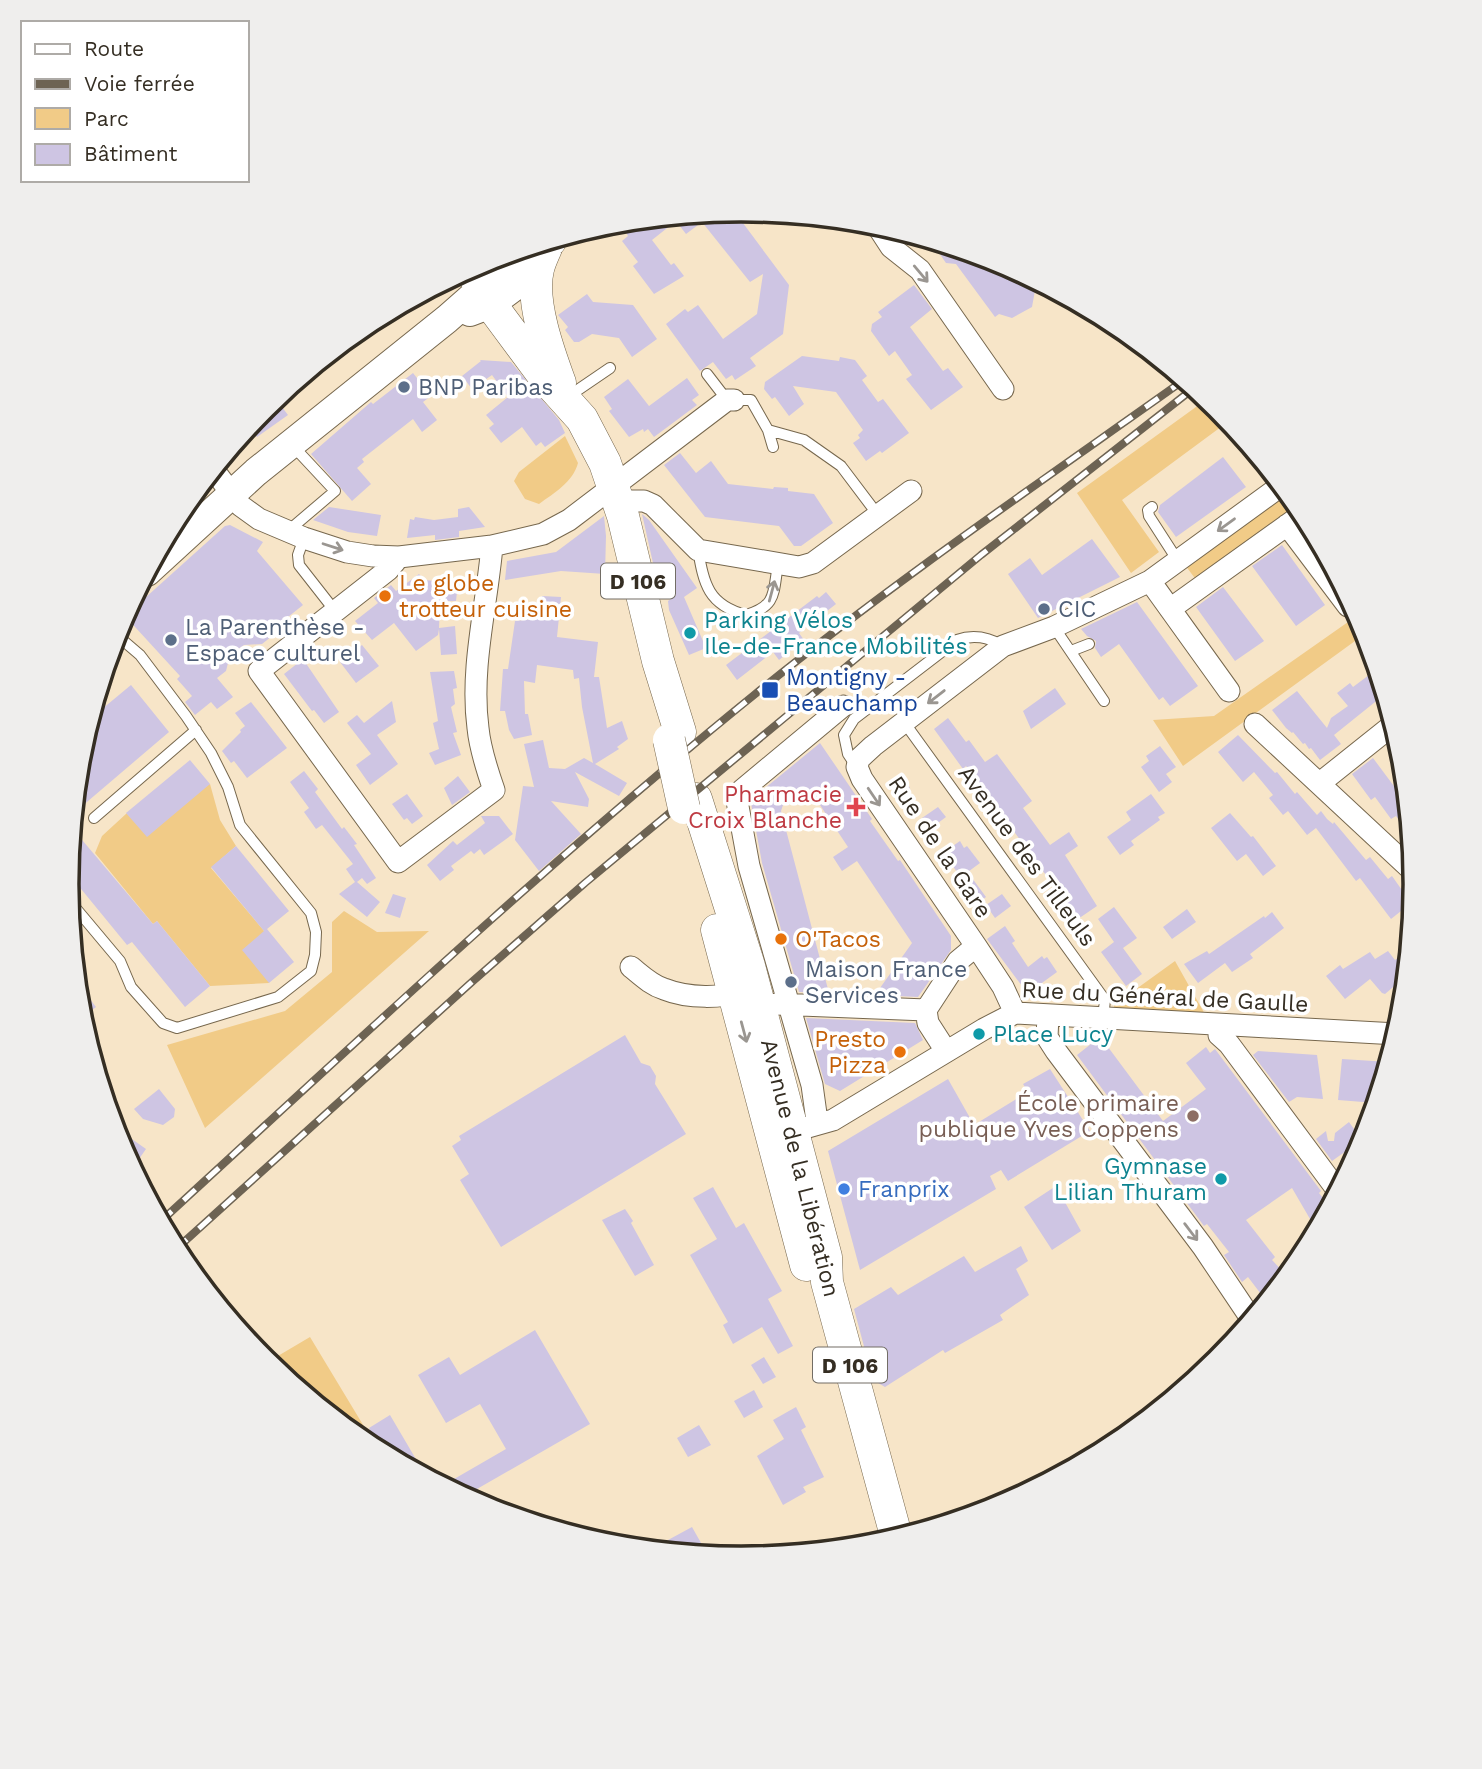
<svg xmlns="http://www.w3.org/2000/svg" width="1482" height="1769" viewBox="0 0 1482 1769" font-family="'Work Sans',sans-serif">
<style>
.green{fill:#f1cb87}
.building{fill:#cec5e3}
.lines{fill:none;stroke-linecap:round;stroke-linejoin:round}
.lane-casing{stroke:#76674d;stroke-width:12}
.street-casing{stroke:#76674d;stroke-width:23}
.secondary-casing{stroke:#76674d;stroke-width:30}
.primary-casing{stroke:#76674d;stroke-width:33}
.lane{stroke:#fff;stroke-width:10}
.street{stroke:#fff;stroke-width:21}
.secondary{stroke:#fff;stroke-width:28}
.primary{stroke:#fff;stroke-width:32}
.rail-casing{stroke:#6d6353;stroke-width:8}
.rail{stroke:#fff;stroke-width:5;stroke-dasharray:16;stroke-linecap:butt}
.primary-bridge-casing{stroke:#76674d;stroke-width:33;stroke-linecap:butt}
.primary-bridge{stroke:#fff;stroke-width:32}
.oneway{stroke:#9a9691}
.service-dot{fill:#5c6f8a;stroke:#fff;stroke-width:2.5}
.food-dot{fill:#e8710a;stroke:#fff;stroke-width:2.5}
.culture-dot{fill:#0f9aa8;stroke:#fff;stroke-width:2.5}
.transit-dot{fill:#1a4fb4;stroke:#fff;stroke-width:2.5}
.health-dot{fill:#e0444e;stroke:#fff;stroke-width:2.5}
.education-dot{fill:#8d6e63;stroke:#fff;stroke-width:2.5}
.shop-dot{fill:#3f7fe0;stroke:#fff;stroke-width:2.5}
.labels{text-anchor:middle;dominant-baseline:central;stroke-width:7;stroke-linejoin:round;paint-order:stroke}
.shield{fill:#fff;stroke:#726d65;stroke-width:2}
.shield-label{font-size:21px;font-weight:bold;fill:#352e23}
.service-label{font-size:23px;fill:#4e5e75;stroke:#fff;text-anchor:start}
.food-label{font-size:23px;fill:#c56008;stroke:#fff;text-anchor:start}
.culture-label{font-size:23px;fill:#0d838f;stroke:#fff;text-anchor:start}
.transit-label{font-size:23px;fill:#164399;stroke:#fff;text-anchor:start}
.health-label{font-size:23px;fill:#be3a42;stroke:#fff;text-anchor:end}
.street-label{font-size:23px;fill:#352e23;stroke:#fff}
.education-label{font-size:23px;fill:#785e54;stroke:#fff;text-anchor:end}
.shop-label{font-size:23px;fill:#366cbe;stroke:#fff;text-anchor:start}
.rim{fill:none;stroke:#352e23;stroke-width:3.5}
</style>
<rect width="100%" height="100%" fill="#f7e5c8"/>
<path class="green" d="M1207,399l22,22 -107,79 37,52 -28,21 -54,-80z
M565,436l13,27c-5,19 -24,30 -39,41l-14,-5 -11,-18 5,-9z
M1287,492l16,19 -103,74 -15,-20z
M1358,615l8,18 -183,133 -30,-46 61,-4z
M210,784l10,36 16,26 -25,22 54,64 4,51 -59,3 -53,-65 -4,3 -58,-71 7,-17 25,-23z
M344,911l33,21 52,-1 -224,197 -38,-83 118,-34 47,-39v-50z
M1175,961l31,55 -92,-6v-5z
M310,1337l70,116 -14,-8 -100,-82z"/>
<path class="building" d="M734,211l55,74 -6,49 -33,24 6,8 -21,14 -3,-5 -6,4 -13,-17 -13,9 -34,-47 19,-15 3,3 10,-7 25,34 34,-25 6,-40 -13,8 -48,-60 -16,12 -10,-13 -24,19 19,25 3,-2 10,13 -30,18 -21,-28 5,-4 -16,-21 6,-5 -4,-7 11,-9z
M930,240l69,22 32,17 5,6 -4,22 -20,11 -13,-4 -4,3 -39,-53 -10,-1z
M914,285l18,24 -22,18 33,44 5,-3 15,19 -32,23 -25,-31 6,-4 -17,-24 -6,5 -18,-25 1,-7 10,-7 -4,-5z
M587,294l6,8 40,3 24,34 -25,18 -13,-19 -27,-4 -13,8h-5l-9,-12 3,-3 -10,-12z
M802,356l37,5 1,-4 15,3 12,16 -5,4 16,22 5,-3 26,34 -27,20 -2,-2 -14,10 -13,-18 7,-5 -2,-3 5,-5 -27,-38 -43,-6 11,18 -15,12 -14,-19 -3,2 -8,-10 1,-7z
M480,360l31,2 48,58 6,13 -20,14 -4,-5 -5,4 -14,-19 -21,16 -12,-15 5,-4 -8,-9 22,-18 -16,-22 -20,14 -10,-13 19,-15 3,4z
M413,373l18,23 -8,6 14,18 -15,12 -9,-13 -51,40 2,3 -7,6 14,16 -19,17 -41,-47 60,-52 2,2z
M687,378l12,17 -7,5 5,5 -43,32 -6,-8 -4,3 -1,-3 -14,8 -20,-26 3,-2 -8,-12 24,-18 21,27z
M275,398l13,17 -31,22 -8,-11 15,-19z
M680,453l16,20 15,-12 17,23 45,5 1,-2 14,1v3l26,3 19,29 -32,23h-7l-15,-20 -74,-9 -41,-52z
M1223,457l23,30 -70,50 -18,-25 2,-7z
M329,507l52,8 -4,21 -29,-4 -35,-12z
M469,507l16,20 -26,4v6l-24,3v-5l-28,3 3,-19 4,1 1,-3 19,3 24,-3v-8z
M642,514l7,6 48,68 -13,9 22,51 -17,7 -20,-45 -1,-9 8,-6 -23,-32z
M604,516l2,20 -1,38 -44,-3 -56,9 2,-19 49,-9z
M230,525l33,17 -6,9 46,54 -20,16 3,4 -24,19 -18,1 -14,10 -4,16 -9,7 16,19 -16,12 -6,-7 -16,13 -10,-13 7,-6 -15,-17 3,-3 -55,-60 100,-90z
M1092,539l28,38 -82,41 -30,-44 22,-16 12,17z
M1282,545l43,60 -29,21 -44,-60z
M419,574l5,6 34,3 -2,18h-16l-1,27 16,-2 2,28 -16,1 -2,-26 -1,6 -22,16 -22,-28 -22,17 -17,-19 23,-18 -4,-5 17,-13 5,6z
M1223,587l41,54 -29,20 -39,-54z
M826,592l10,12 -37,29 5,7 -25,20 -6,-8 -36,28 -11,-15 91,-69 2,2z
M542,596l19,1 -4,40 41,5 -4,35h5l8,51 15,-7 6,18 -11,8 2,2 -24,15 32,19 -8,13 -44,-24 14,27 -1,8 -37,-6 30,33 -42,37 -24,-31 8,-54 11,1 -10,-43 19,-4 6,28 16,1 19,-11 9,5 -11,-56 -3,-29 -5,1 -1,-9 -36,-5 -2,18 -11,-2 1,33h3l4,21 -18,4 -5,-9 -4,-19h-5l3,-42h5l7,-48 28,-3z
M1137,602l61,84 -28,20 -7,-9 -4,3 -40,-56 -18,13 -6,-9 1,-7 -9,-5 -6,-7z
M362,645l17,21 -23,17 -16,-21z
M303,659l36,53 -15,11 -10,-13 -2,1 -28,-37z
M1377,669l8,25 -51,41 7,9 -21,16 -9,-12 -2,1 -4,-6 -2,1 -10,-12 -1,1 -6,-5 -14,-18 25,-19 30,37 4,-10 17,-12 -11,-13 13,-10 3,4z
M454,671l3,17 -4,1 2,15 -4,3 6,25 -4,1 8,22 -26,10 -6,-12 10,-4 -6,-26 5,-2 -8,-49z
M131,685l38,47 -95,81 6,-60 10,-34z
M1055,688l11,16 -35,25 -8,-18z
M392,701l4,21 -19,13 21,29 -28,21 -14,-20 15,-11 -24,-31 10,-8 7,8z
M251,702l36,46 -40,30 -13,-17 -3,2 -9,-12 19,-19 -1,-2 5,-4 -10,-13z
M948,718l18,24 3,-2 16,22 12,-8 35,47 -9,7 27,37 19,-13 9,14 -13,9 32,51 -19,13 -112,-153 -3,3 -29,-40z
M1238,735l37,38 2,-1 18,22 2,-2 20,23 4,-4 6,8 6,5 1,-2 32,38 4,-3 18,22 4,-3 19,27 -20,16 -31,-41 -4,3 -40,-53 -9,7 -19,-24 -5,4 -14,-17 4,-3 -19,-23 -11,10 -25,-30z
M820,743l52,76 -2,2 28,40 2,-1 51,76v14l-33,47 -43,-2 37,-52 -55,-82 -15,10 -9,-14 15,-10 -34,-51 -17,-4 -13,10 -3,9 48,182 -30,-1 -37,-129 -11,-60 2,-5z
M1160,746l16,21 -10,7 6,8 -13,10 -18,-25 8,-6 -3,-5z
M1373,758l35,47 3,30 -15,-19 -5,3 -16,-22 -4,3 -19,-26z
M190,760l20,24 -63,53 -21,-24z
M304,771l14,18 -3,3 27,37 2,-2 13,17 -3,1 22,33 -9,6 -5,-6 -5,4 23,20 -13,15 -28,-23 16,-12 -9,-13 7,-5 -31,-39 -6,4 -12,-17 5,-4 -19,-26z
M901,774l9,14 -12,9 -10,-14z
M458,776l12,16 -18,13 -8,-17z
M407,794l16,22 -11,8 -5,-6 -3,2 -12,-16z
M1151,794l14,19 -7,4 2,3 -29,21 3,4 -14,10 -13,-18 24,-17 -5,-8z
M938,807l8,10 -16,12 -8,-11z
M1230,813l21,24 2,-1 23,30 -13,10 -17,-22 -9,7 -26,-33z
M481,816h18l14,18 -29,21 -4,-6 -6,5 -3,-3 -20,15 3,4 -14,11 -13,-16 26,-24 4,4 28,-22z
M72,828l81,96 4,-3 53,65 -25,21 -53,-65 -5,3 -59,-72z
M960,841l4,7 3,-2 13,17 -19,14 -13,-17 4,-3 -5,-7z
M236,846l53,65 -22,18 27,33 -25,21 -27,-33 22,-19 -53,-64z
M972,878l14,19 -11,8 -14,-20z
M393,894l13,4 -6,20 -15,-5z
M1002,894l9,12 -16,12 -9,-13z
M1114,907l23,31 -14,10 19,26 -16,12 -25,-34 13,-10 -16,-23z
M1187,909l9,13 -24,17 -9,-12z
M1272,912l12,16 -34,26 3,4 -21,14 -7,-9 -27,20 -14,-19 23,-13 2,3 55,-38 1,2z
M1005,926l10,15 -3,2 16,24 14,-11 2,3 3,-2 10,15 -22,16 -13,-2 -35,-47z
M1409,950l-3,26 -21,18 -3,-1 -12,-14 -25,20 -19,-23 14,-11 3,4 27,-17 5,7 13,-8 7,9z
M76,981l20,26 -16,12 -1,-3z
M806,1018l109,5 8,17 -83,51 -15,-7z
M625,1035l16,28 9,3 6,10 -1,8 31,50 -185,113 -41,-67 9,-6 -17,-28 9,-6 -2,-4z
M1096,1040l5,6 4,-3 58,78 43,-32 -20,-26 20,-16 4,6 5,-4 106,142 -2,2 11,14 -13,24 -25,-43 -46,32 29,37 -3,3 16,17 -21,25 -19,-25 -6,5 -18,-27 5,-3 -22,-28 -3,2 -127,-171z
M1258,1051l59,4 6,44 -26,-2 -8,5 -36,-47z
M1342,1059l47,3 -13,41 -38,-3z
M1050,1069l40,62 -82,50 -7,-11 -11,6 6,13 -136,81 -32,-119 120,-72 26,46 54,-33 -5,-8z
M159,1089l16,20 -1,8 -11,8 -20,-6 -9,-10z
M1349,1122l15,21 -15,12 -3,-4 -14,10 -16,-22 10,-8 2,10h6l1,-8z
M112,1125l34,24 -14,20 -14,-27z
M1056,1186l25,45 -29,19 -28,-43z
M713,1187l23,41 8,-5 38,68 -14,8 25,47 -15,8 -16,-27 -29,17 -10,-19 5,-3 -38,-67 27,-16 -24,-41z
M625,1209l8,12 -2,2 23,42 -19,11 -33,-56z
M1021,1246l7,15 -12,8 13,26 -29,20 3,5 -58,33 -2,-3 -58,37 -12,-7 -19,-71 37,-22 7,8 66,-39 11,16z
M535,1330l55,94 -127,73 -21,-11 64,-37 -26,-45 -34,19 -28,-48 31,-18 11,18z
M764,1357l12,20 -13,7 -12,-19z
M754,1390l9,17 -19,11 -10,-17z
M796,1407l10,20 -5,3 23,47 -21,10 3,5 -23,13 -26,-49 27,-17 -11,-19z
M390,1415l37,63 -43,-23 -15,-27z
M699,1425l12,20 -23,12 -11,-19z
M692,1527l13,23 -8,5 -23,-3 -6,-12z"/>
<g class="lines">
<g class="lane-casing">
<path id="lane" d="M707,374l20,26
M566,398l44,-30
M734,400h17l17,30 5,17
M768,430l36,10 37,26 37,49
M1152,507l-4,3 1,6 29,45
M288,531l47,-40 -42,-45
M304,538l-6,17 1,10 36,46
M698,550c6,34 10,55 48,65 31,-9 27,-22 32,-51
M1054,627l50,74
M1071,651l18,-7
M904,722l201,278 -2,18
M856,766l-8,-12 -4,-19 10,-16 103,-79c17,-6 31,-3 46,6
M94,818l102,-88
M68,899l52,62 11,26 32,36 14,5 101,-31 33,-26 4,-16 1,-23 -5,-19 -71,-88 -12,-38 -17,-34 -25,-37 -46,-61 -21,-18"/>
</g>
<g class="street-casing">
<path id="street" d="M876,224l15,23 29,23 83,119
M213,469l28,37 18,13 45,19 43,14 26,4 26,1 93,-11 51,-12 26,-14 158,-120h7
M619,501h25l9,4 45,45 101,17 14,-4 98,-72
M1287,525l61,81
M399,557l-11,13 -129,101 139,191 96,-72c-7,-20 -14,-41 -16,-62 -8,-60 9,-123 14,-182
M1150,581l79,110
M1170,609l134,-96
M1255,724l159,148
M1320,783l74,-59
M631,967c10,8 20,18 33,22 25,10 57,9 83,2
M776,1004l150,6
M1015,1013l-12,-26 -27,-41 -114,-167 -5,-12 2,-8 14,-13 130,-100 51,-19 96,-46 132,-96
M1048,1016l-1,21 9,14 147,196 49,73
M1219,1026v9l10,9 109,147
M946,1051l-18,-28 -2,-13 32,-49 18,-15
M816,1114l-4,-29 -63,-219 -12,-65 5,-11 101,-84
M780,1135l53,-15 151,-91 31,-16 382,21"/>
</g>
<g class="secondary-casing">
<path id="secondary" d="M492,259l29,2
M470,312l21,-8 47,-35
M147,572l109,-100 191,-153 33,-29 -12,-21"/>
</g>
<g class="primary-casing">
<path id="primary" d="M550,241l-70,49 66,89 36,40 23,44 18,53 35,145 22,71
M548,243c-3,8 -8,17 -10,26 -8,32 11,84 22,114
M696,799l53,167 77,291 1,25 70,257
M717,930l89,335"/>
</g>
<use href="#lane" class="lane"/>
<use href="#street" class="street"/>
<use href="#secondary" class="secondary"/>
<use href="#primary" class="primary"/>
<g class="rail-casing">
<path id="rail" d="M160,1222c195,-179 388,-360 594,-527 138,-112 285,-212 430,-315
M175,1250l298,-269 112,-98 396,-328 213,-167"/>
</g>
<use href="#rail" class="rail"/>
<g class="primary-bridge-casing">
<path id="primary-bridge" d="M669,740l15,68"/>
</g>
<use href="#primary-bridge" class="primary-bridge"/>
</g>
<defs><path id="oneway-shaft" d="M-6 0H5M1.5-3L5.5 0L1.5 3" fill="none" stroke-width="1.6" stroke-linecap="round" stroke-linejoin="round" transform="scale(1.75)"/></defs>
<g class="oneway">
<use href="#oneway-shaft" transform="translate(921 274) rotate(50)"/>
<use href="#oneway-shaft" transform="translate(1226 525) rotate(144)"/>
<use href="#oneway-shaft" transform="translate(333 547) rotate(18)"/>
<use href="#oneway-shaft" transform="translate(772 591) rotate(-75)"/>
<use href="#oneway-shaft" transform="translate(936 697) rotate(142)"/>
<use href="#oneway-shaft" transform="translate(874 797) rotate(56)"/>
<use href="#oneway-shaft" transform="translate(744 1032) rotate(75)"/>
<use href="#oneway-shaft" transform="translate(1191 1232) rotate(53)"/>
</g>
<g class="service-dot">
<circle cx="404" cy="387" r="7"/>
<circle cx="1044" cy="609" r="7"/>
<circle cx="171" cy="640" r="7"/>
<circle cx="791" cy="982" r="7"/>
</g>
<g class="food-dot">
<circle cx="385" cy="596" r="7"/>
<circle cx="781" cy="939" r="7"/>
<circle cx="900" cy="1052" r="7"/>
</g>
<g class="culture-dot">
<circle cx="690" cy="633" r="7"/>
<circle cx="979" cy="1034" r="7"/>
<circle cx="1221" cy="1179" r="7"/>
</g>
<rect class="transit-dot" x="761" y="681" width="18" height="18" rx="3.5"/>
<path class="health-dot" d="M852.5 796.5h7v7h7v7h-7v7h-7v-7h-7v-7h7z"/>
<circle class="education-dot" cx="1193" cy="1116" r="7"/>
<circle class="shop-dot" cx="844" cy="1189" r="7"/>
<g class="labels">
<g class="shield">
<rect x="601" y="563.5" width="74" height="35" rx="5"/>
<rect x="813" y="1347.5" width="74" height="35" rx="5"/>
</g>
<g class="shield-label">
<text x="638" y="581">D 106</text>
<text x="850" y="1365">D 106</text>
</g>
<g class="service-label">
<text x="418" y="387">BNP Paribas</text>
<text x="1058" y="609">CIC</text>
<text x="185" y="627">La Parenthèse -<tspan x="185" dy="26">Espace culturel</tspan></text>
<text x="805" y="969">Maison France<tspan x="805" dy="26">Services</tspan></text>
</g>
<g class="food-label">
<text x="399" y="583">Le globe<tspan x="399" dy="26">trotteur cuisine</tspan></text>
<text x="795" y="939">O'Tacos</text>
<text x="886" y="1039" text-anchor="end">Presto<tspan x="886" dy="26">Pizza</tspan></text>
</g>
<g class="culture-label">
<text x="704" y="620">Parking Vélos<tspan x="704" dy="26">Ile-de-France Mobilités</tspan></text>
<text x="993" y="1034">Place Lucy</text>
<text x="1207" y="1166" text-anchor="end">Gymnase<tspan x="1207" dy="26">Lilian Thuram</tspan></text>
</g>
<g class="transit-label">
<text x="786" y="677">Montigny -<tspan x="786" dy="26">Beauchamp</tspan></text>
</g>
<g class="health-label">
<text x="842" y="794">Pharmacie<tspan x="842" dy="26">Croix Blanche</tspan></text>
</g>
<g class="street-label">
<text transform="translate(940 847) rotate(56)">Rue de la Gare</text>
<text transform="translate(1027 856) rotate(54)">Avenue des Tilleuls</text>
<text transform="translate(1165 997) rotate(3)">Rue du Général de Gaulle</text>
<text transform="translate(800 1168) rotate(76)">Avenue de la Libération</text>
</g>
<g class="education-label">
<text x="1179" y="1103">École primaire<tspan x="1179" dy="26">publique Yves Coppens</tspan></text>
</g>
<g class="shop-label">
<text x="858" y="1189">Franprix</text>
</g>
</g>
<path d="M0 0H1482V1769H0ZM79 884a662 662 0 1 1 1324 0a662 662 0 1 1-1324 0Z" fill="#efeeed" fill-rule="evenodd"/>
<path class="rim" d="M79 884a662 662 0 1 1 1324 0a662 662 0 1 1-1324 0Z"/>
<rect x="21" y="21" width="228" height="161" fill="#ffffff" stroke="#aeaba7" stroke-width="2"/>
<rect x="35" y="44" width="35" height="10" fill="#ffffff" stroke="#aeaba7" stroke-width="2"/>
<text x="84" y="56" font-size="21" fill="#352e23">Route</text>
<rect x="35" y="79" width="35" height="10" fill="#6d6353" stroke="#aeaba7" stroke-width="2"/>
<text x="84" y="91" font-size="21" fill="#352e23">Voie ferrée</text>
<rect x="35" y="108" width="35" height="21" fill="#f1cb87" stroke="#aeaba7" stroke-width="2"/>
<text x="84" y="126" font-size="21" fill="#352e23">Parc</text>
<rect x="35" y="144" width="35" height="21" fill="#cec5e3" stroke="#aeaba7" stroke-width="2"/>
<text x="84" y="161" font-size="21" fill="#352e23">Bâtiment</text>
</svg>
